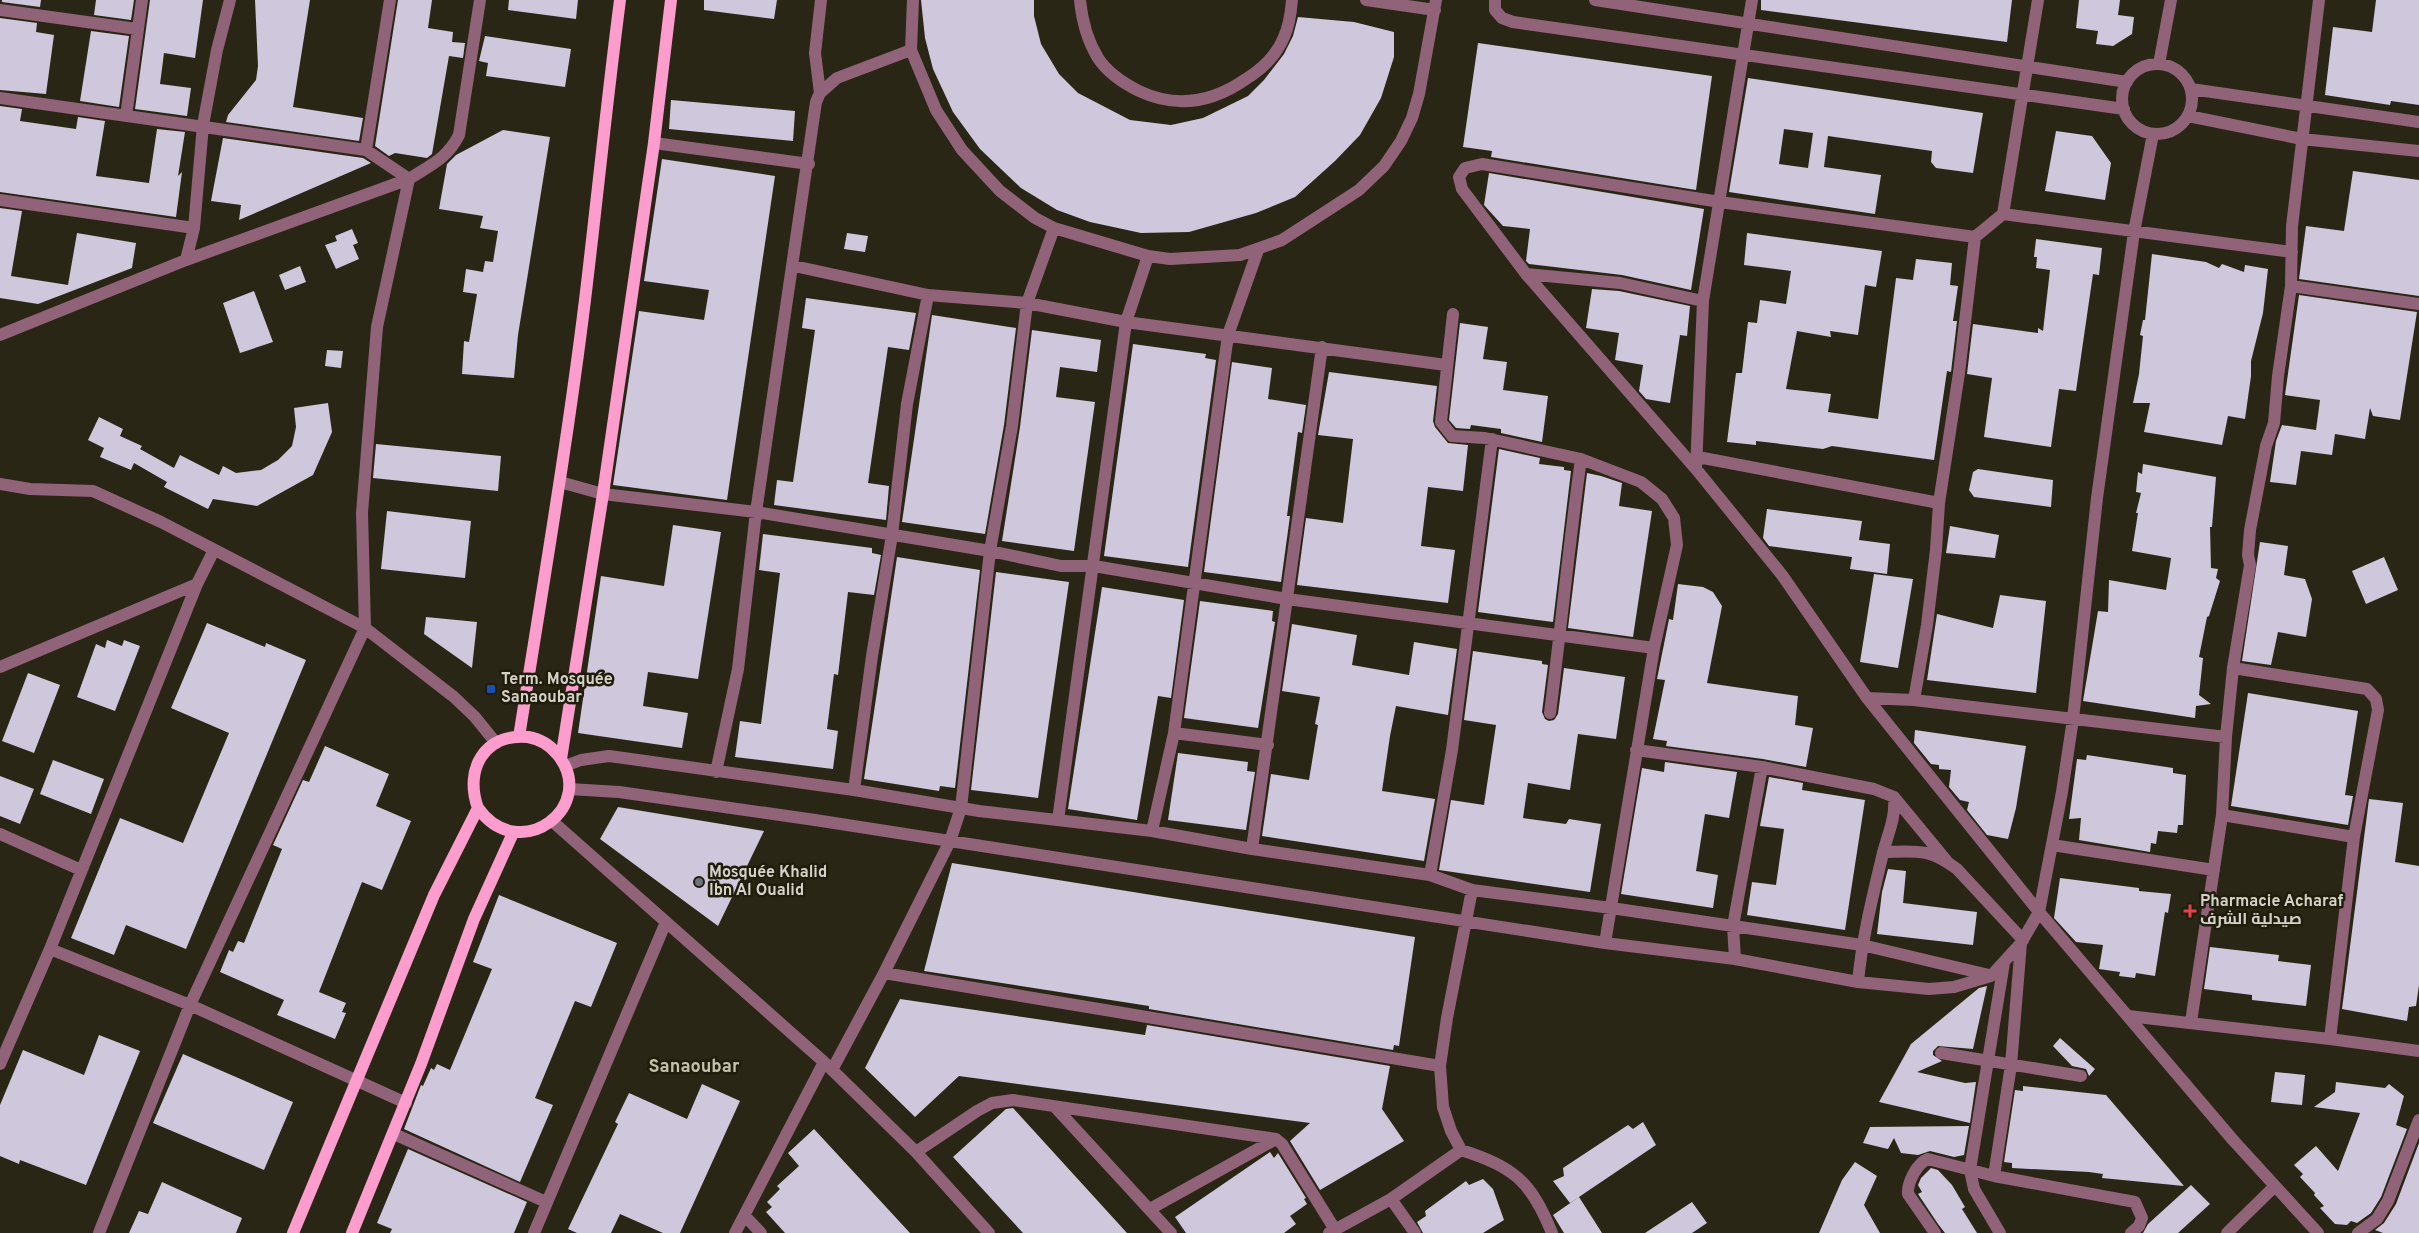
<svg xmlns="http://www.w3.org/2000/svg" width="2419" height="1233" viewBox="0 0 2419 1233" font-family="Overpass,Cairo,sans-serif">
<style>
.building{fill:#cfc7db;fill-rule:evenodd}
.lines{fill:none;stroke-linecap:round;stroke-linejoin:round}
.minor{stroke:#916379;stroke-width:12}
.major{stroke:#fd9dcd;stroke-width:12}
.transit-dot{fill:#1a4fb4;stroke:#201d0c;stroke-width:2}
.worship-dot{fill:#6b7280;stroke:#201d0c;stroke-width:2}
.health-dot{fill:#e0444e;stroke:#201d0c;stroke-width:2}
.labels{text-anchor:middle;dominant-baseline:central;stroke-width:5;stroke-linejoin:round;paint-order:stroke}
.poi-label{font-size:16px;font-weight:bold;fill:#d4d2c8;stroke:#201d0c;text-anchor:start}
.neighbourhood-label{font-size:18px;font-weight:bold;fill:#c4c0ab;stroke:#201d0c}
</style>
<rect width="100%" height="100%" fill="#2a2616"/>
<path class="building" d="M2,0h39l-1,7 -38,-5z
M96,0h38l-3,20 -37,-5z
M150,0h53l-8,58 -31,-5 -4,31 31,4 -4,28 -52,-7z
M255,0h55l-17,107 70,11 -4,23 -133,-19 2,-7 28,-35 2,-14z
M398,0h34l-4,28 25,4 -1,10 13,1 -2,15 -14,-2 -17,98 -5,4 -32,-5 -6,3 -14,-10z
M509,0h69l-2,19 -68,-9z
M704,0h73l-3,19 -70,-9z
M921,0h113v16l7,28 18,30 19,19 52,27 41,5 32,-7 45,-22 16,-16 20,-26 9,-18 5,-19 56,5 40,10v25l-13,41 -21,37 -25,26 -40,36 -39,16 -67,19 -48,1 -51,-11 -33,-12 -36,-22 -41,-39 -27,-37 -20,-43 -8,-31z
M1761,0h251l-5,42 -246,-32z
M2079,0h41l-2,15 16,2 -2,17 -19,12 -17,-2 2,-13 -22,-3z
M2376,0h43v105l-28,-4 -1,4 -65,-10 8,-68 39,5z
M0,18l37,5 -1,9 18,3 -8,59 -46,-4z
M91,31l38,5 -10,71 -39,-6z
M485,36l86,13 -6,38 -79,-11 2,-13 -9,-2z
M1478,43l234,33 -16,114 -205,-33 1,-6 -29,-4z
M1748,78l235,35 -10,60 -37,-5 -5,-6 1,-11 -104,-15 -4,31 57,8 -6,39 -146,-22zM1784,129l29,4 -5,35 -29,-4z
M671,100l124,11 -2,30 -124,-12z
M0,106l22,3 -2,12 56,8 2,-12 27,4 -9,55 53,7 8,-54 28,3 -7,44 4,-4 -6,45 -176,-25z
M503,130l47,7 -32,198 -4,43 -52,-4 2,-33 5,1 8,-48 -14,-2 3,-23 17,3 2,-11 8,1 5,-31 -18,-3 3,-12 -44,-7 8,-45 9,-9z
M2056,131l36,5 19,27 -6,37 -60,-9z
M223,138l140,20 8,5 -132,57 2,-15 -30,-4z
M662,159l113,17 -48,324 -114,-15 26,-174 65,9 5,-30 -65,-9z
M2353,171l66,9v116l-120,-17 7,-53 38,5z
M1489,173l215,36 -13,81 -69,-15 -93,-11 -3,-3 4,-32 -27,-3 -19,-21z
M0,208l22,3 -11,65 57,9 9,-52 59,10 -4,25 -94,36 -38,-6z
M352,229l6,14 -5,2 6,14 -23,10 -11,-24 12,-4 -2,-5z
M847,233l21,3 -3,16 -21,-3z
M1747,233l135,18 -6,36 -11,-2 -7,50 -28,-4 1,6 -34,-6 -11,58 45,5 -3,18 50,7 18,-141 17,2 3,-21 36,4 -2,22 8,1 -5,35h4l-6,51 -4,-1 -13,89 -102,-14 -9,3 -67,-8v4l-29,-3 9,-69h6l6,-51 9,1 3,-23 26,4 5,-33 -47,-6z
M2036,239l66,9 -3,27 -6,-1 -17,117 -17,-2 -8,58 -67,-10 8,-59 -25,-4 6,-50 65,9v-5l5,3 7,-61 -14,-2 1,-11h-3z
M2152,254l54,8 13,6 3,-4 22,8 1,-7 23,4 -5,44 -12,48v15l-6,43 -17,-3 -6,29 -78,-13 6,-29h-17l6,-29 4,-38 -3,-1 3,-15h2z
M300,266l6,16 -21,8 -6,-15z
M1592,289l27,2 71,15 -3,30 -7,-1 -10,68 -24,-4 -7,-8 4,-26 -28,-5 4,-27 -33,-5z
M254,291l19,51 -33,11 -17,-50z
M2299,295l118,17 -17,108 -27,-4 -3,-8 -5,31 -30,-5 -3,21 -31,-4 -5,34 -26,-3 6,-41 6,-16 34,5 4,-30 -35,-5z
M806,298l110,15 -7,37 -21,-3 -20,136 21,3 -3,34 -112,-15 3,-25 16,2 22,-152 -13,-2z
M932,315l84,13 -12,97 -19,109 -83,-12z
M1460,323l28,4 -5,32 24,3 -4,28 45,6 -6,46 -41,-9v-4l-30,-4 -1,4 -14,-1 -7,-8z
M1032,330l69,10 -4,32 -37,-5 -4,30 39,5 -21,149 -72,-10 18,-114z
M1133,344l73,10 -1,4 11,2 -28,207 -84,-11z
M327,350l16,1 -2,17 -16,-2z
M1232,362l40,6 -4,31 38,6 -4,28 -4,-1 -11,84h3l-9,66 -77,-10z
M1329,372l108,14 -4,35 2,6 13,16 20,2 -5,46 -35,-4 -7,59 34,4 -7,53 -151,-18 9,-67 37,5 10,-84 -35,-4z
M328,403l4,29 -19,43 -56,31 -44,-7 -5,10 -44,-22 3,-5 -33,-19 -3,7 -31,-13 4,-9 -16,-8 11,-23 24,12 -3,7 22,10 -2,3 34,19 6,-13 39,20 4,-9 13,7 25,-3 17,-10 14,-14 4,-19 -2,-19z
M376,444l125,12 -3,35 -125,-13z
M1499,449l41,9 -1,6 25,3v3l7,1 -18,151 -75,-10z
M2143,464l73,13 -4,50h-2l1,41 7,1 -2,9 4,3 -11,35 -2,1 -8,40 4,1 -4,37 12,9 -15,2 -1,12 -112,-17 15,-90 10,1 1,-32 57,10 5,-32 -39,-7 6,-38h-2l5,-20 -5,-1 2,-20 4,2z
M1978,469l75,11 -2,27 -77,-10 -5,-7 4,-18z
M1587,473l14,3 21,7 -3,23 33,5 -19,126 -65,-9z
M1767,509l95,12 -3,19 31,4 -3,30 -37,-5 2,-12 -83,-11 -6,-8z
M387,511l84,10 -6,57 -84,-9z
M673,525l48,7 -23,147 -50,-7 -5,34 45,7 -6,35 -104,-15 23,-157 63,10z
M1950,526l49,9 -4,23 -49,-5z
M763,534l109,14v5l9,2 -7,40 -26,-3 -10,83 -4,-1 -7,55 11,2 -5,38 -98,-12 5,-36 21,3 19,-151 -21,-3z
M2260,542l28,4 -4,29 21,4 7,20 -6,38 -28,-5 -7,33 -29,-4z
M897,557l83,13 -25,218 -15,-2 -1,5 -75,-12z
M2384,557l14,33 -32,14 -14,-33z
M996,572l73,10 -31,216 -67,-8z
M1874,574l39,5 -15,89 -38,-6z
M1678,584l25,3 10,5 9,14 -15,77 91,13 -3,29 18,3 -7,39 -43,-8 -97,-13 1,-5 -14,-2 12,-59 -8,-1 12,-60 4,1z
M1102,587l82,13 -13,98 -13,-2 -21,124 -69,-11z
M2000,595l46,6 -10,92 -109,-13 10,-66 56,14z
M1200,601l73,10 -1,10 3,1 -17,106 -74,-10z
M426,617l51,5 -5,46 -48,-34z
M207,623l58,24 1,-4 40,17 -120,289 -60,-24 -12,30 -43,-17 49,-120 63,25 46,-110 -58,-25z
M1292,624l65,11 -5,30 57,10 5,-33 43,7 -9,66 -52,-9 -6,30 -8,55 53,8 -11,62 -162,-25 9,-62 38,6 9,-55 -3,-1 5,-27 -38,-6z
M107,640l15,6 2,-6 16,6 -25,65 -38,-14 19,-53 9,4z
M1473,651l69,10v3l6,1 -6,47 3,7 4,2 5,-1 4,-6 6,-46 61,9 -9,62 -38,-5 -8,56 -42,-7 -5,35 43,6 3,-5 32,5 -11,68 -151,-22 12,-70 33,5 12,-80 -32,-5z
M28,673l32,12 -26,68 -32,-12z
M2248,693l110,18 -13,84 8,1 -5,29 -117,-19z
M1915,730l111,16 -10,62 -8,31 -21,-4 -20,-25 2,-8 -9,-2 -11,-13 2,-17 -12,-1v-4l-8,-1 -17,-21z
M325,746l64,28 -13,32 35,15 -29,69 -20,-8 -43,110 27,11 -4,9 4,1 -11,26 -58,-24 7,-15 -64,-28 9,-22 4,2 5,-11 6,2 38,-94 -9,-4 30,-65 6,2z
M1178,753l70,9 -1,9 8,1 -9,58 -78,-10z
M2087,755l86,13v5l13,2 -3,50h-5l-1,8 -19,-2 -2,13 -5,-1 -1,9 -71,-12 2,-22 -12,1 8,-60 9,1z
M53,760l51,19 -13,35 -51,-20z
M1665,762l72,10 -8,46 -24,-4 -9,57 22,4 -5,33 -92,-14 21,-126 22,4z
M0,776l34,13 -14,35 -20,-8z
M1769,777l34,6 -1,7 63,10 -20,130 -98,-15 5,-33 24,3 8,-56 -24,-3z
M2369,799l34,4 -8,59 24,4v119l-3,21 -7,1 -2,14 -65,-12z
M618,807l146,24 -46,95 -118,-87z
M952,863l463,74 -16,109 -5,-1 -1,5 -244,-41v-3l-225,-35z
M1888,869l18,2 -3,32 74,9 -4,33 -96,-11 5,-42z
M2060,878l79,10v3l32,3 -3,19 -3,-1 -10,64 -19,-3 -1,5 -16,-2 1,-4 -21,-3 4,-24 -27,-3 -22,-24z
M499,895l118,48 -26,64 -16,-6 -40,97 18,7 -33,77 -116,-53 17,-44 2,1 8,-18 3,2 3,-6 13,6 42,-101 -19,-7z
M2210,947l69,8 -1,6 33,4 -5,41 -54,-6v-5l-48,-6z
M1987,986l-14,63 -35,-3 -5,5v4l9,6 -25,11 48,11 11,-1 -6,41 -91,-21 32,-58 68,-56z
M900,999l245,36 2,-10 243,41 -8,43 22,32 -84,49 -30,-49 20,-18 -351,-47 -44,41 -50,-49z
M99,1035l41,16 -54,134 -66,-25 -1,4 -19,-8v-51l23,-55 61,25z
M2060,1038l35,31 -6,7 -3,-7 -14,-3 -19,-20z
M183,1054l110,48 -29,68 -111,-47z
M2275,1072l30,3 -3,30 -31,-3z
M2336,1082l49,6 4,-4 15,12 -8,29 11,4 -26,68 -10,16 -14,10 -6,-2 -4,4 -12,-1 -15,-16 4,-2 -10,-11 1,-2 -15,-16 3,-3 -9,-9 22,-19 22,25 22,-58 -46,-6 21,-15z
M702,1084l38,17 -60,132h-17l-43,-19 -9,19h-34l-9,-4 50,-105 -3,-2 14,-29 58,26z
M2023,1086l83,9 78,91 -82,-8 1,-4 -14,-2 -77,-4v-5l-8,-1 11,-72 8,1z
M1013,1108l114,125h-104l-70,-76 53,-48z
M1643,1122l13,23 -86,58 -17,-22 11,-5 -1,-8 65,-43 5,4z
M1969,1126l-5,29 -10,2 -24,-6 -12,4 -17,-2 -7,-15 -6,11 -25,-6 7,-16z
M814,1129l96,104h-125l-19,-21 6,-5 -5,-5 13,-13 -3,-3 22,-20 -11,-13z
M2419,1143v90h-36l-8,-3 9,-7 12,-19z
M408,1149l119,53 -13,31h-124l2,-4 -15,-6z
M1270,1152l4,6 4,-5 28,45 -2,1 3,5 -17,12 6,8 -12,9h-98l-11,-16z
M1855,1162l22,14 -13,29 16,28h-61l23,-53z
M1931,1168l7,2 14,15 13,22 -3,2 15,24h-32l-7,-9 -20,-30 4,-2 -4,-7 3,-7z
M1483,1179l10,10 11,31 -21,13h-60l-6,-11 9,-6 -1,-5 41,-30 3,4z
M162,1182l80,36 -6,15h-107l10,-22 9,3z
M2191,1185l19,19 -32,29h-35l5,-9z
M1579,1197l23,36h-38l-11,-18z
M1692,1202l15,21 -15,10h-47z"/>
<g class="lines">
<path class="minor" d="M913,0l-2,50 25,60 26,40 38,41 35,27 19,10 94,28 22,3 70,-4 42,-15 77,-50 25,-24 17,-25 11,-23 7,-24 17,-94
M1080,0c2,21 7,40 18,58 9,14 27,26 41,33 38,18 74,11 107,-12 17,-11 30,-23 38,-42 5,-11 7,-25 8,-37
M1366,0l69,10
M1495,0v10l7,8 11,4 611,87
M1595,0l532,82
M0,10l137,19
M2159,64l12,-64
M2122 99a35 35 0 1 1 70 0a35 35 0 1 1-70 0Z
M2191,89l228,33
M820,93l-5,-40 6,-53
M0,98l366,52 43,29 -32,148 -15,186 3,115 -175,377 -91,228
M126,116l16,-116
M2188,116l114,23 117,12
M654,143l155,21
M366,150l24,-150
M0,200l194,28
M2003,214l289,38
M1975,237l-255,-35 -238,-38 -17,4 -6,9 3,12 64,85 170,195 86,106 85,123 172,214 194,228 85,93
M186,260l8,-32 9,-103 14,-75 13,-50
M794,266l134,29 99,8 99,19 320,43
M1526,274l94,9 83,18
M2291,286l128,18
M1453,314l-12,108 11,14 33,2 96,21 60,23 21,17 12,19 3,27 -23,103 -49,295
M0,335l186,-75 223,-81c21,-14 38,-20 50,-44l21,-135
M1698,457l241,46
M1696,469l7,-168 49,-301
M560,482l43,12 153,18 234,39 71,15h33l193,33 367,49
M0,484l30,5 63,2 68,31 204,106 89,69 21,20 21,26
M0,667l197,-83
M2233,668l134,21 9,10 2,11 -24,127 -24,202
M1867,698l47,2 312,37
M1914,700l13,-75 9,-75 3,-47 20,-130 16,-136 28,-23 35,-214
M1550,713c11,-85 19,-169 31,-254
M1174,733l94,12
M1636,750l126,17 112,22 20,8 52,63
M565,766l16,-6 28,-4 245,34 125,21 173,20 100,18 178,26 42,15 139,18 251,37 127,30
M716,772l22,-103 18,-157 60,-410 4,-9 17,-15 74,-28
M569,789l50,3 196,28 790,123 130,16 123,23 71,7 25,-2 37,-11 30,-33 18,-31 23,-120 11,-73 24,-221 37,-266 19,-98
M854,790l18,-134 20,-121 15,-131 21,-109
M2222,815l132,22
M1058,820l68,-498 22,-66
M552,821l272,241 92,90 73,81
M1152,831l22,-98 54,-398 30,-85
M0,834l81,36
M2052,845l162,25
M1252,849l70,-502
M1883,852c34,-1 46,-4 74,17l66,71
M1430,875l22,-125 40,-311
M1472,890l-25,128 -7,48 3,41 8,24 10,19c53,17 70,31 91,83
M50,949l140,56 216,98
M1735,959l-2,-33 29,-159
M884,973l556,93
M1858,982c4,-44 15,-87 25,-129 5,-20 13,-35 11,-56
M2128,1016l202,23 89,12
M2191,1022l31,-207 4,-78 7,-69 17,-103 -2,-10 2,-25 16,-84 8,-23 4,-47 13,-90 1,-60 27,-226
M1941,1053l140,23
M0,1064l50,-115 147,-365 17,-34
M832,1070l52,-97 66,-132 11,-33 29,-257 22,-125 15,-123 27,-75
M1055,1107l116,126
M394,1134l152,68
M916,1152l61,-41 15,-8 21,-3 263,39 6,5 52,84
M1994,1176l17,-111 10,-122
M1391,1199l24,34
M1150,1209l126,-70
M745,1216l16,17
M534,1233l132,-311
M735,1233l89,-171
M1329,1233l62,-34 70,-49
M1935,1233l-27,-39c-1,-11 9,-31 20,-35l66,17 141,26 7,16 -3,8 -8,7
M2000,1233l-26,-44 -4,-19 34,-207
M2227,1233l48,-47
M2358,1233l19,-14 11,-18 31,-81"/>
<path class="major" d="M519,737c23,-146 48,-291 66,-437 12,-100 22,-200 35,-300
M561,759l42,-265 51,-351 17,-143
M293,1233l141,-338 44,-87c-14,-38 6,-75 50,-71 11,2 22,8 29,17 43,51 -37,113 -79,54
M352,1233l69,-169 53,-145 39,-86"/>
</g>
<rect class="transit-dot" x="486" y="684" width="10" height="10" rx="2.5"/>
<circle class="worship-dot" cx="699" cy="882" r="5"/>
<path class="health-dot" d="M2187.5 903.5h5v5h5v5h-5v5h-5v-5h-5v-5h5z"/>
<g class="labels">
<g class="poi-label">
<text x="501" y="680">Term. Mosquée<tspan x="501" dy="18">Sanaoubar</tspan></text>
<text x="709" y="873">Mosquée Khalid<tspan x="709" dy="18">Ibn Al Oualid</tspan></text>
<text x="2200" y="902">Pharmacie Acharaf<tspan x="2200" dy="18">صيدلية الشرف</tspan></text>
</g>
<g class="neighbourhood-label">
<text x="694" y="1067">Sanaoubar</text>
</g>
</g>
</svg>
